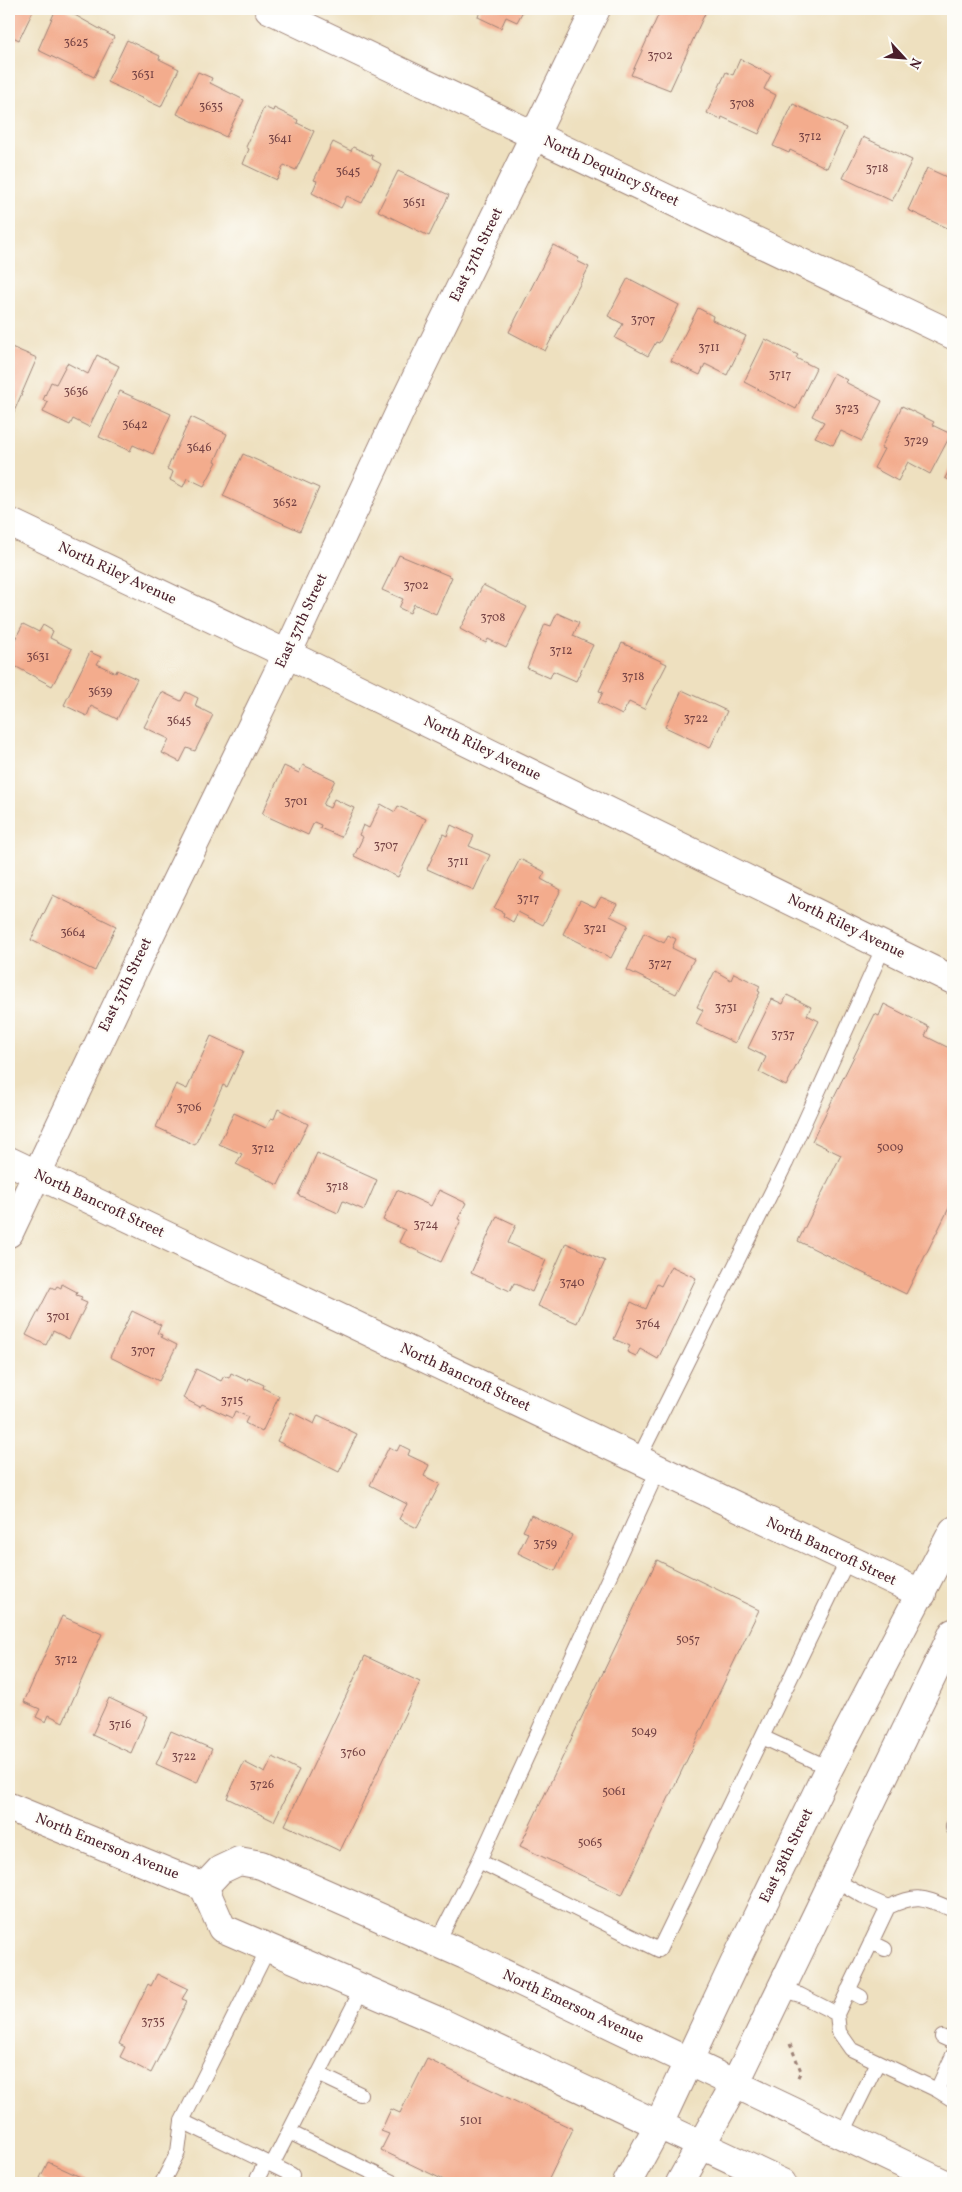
<svg xmlns="http://www.w3.org/2000/svg" width="962" height="2192" viewBox="0 0 962 2192" font-family="Vollkorn,serif">
<style>
.building{fill:#f3ac8d}
.lines{fill:none;stroke-linecap:round;stroke-linejoin:round}
.service-casing{stroke:#9c8075;stroke-width:16}
.minor-casing{stroke:#9c8075;stroke-width:30}
.primary-casing{stroke:#9c8075;stroke-width:30}
.path{stroke:#9c8075;stroke-width:3;stroke-dasharray:4 4;stroke-linecap:butt}
.service{stroke:#fff;stroke-width:14}
.minor{stroke:#fff;stroke-width:28}
.primary{stroke:#fff;stroke-width:28}
.labels{text-anchor:middle;dominant-baseline:central;stroke-width:4.5;stroke-linejoin:round;paint-order:stroke}
.number-label{font-size:12px;fill:#744244}
.street-label{font-size:15px;fill:#4a1f2b;stroke:#fdfcf7}
</style>
<rect width="100%" height="100%" fill="#fdfcf7"/>
<filter id="ink" filterUnits="userSpaceOnUse"><feTurbulence type="fractalNoise" baseFrequency=".02" numOctaves="2"/><feDisplacementMap in="SourceGraphic" scale="10" xChannelSelector="R" yChannelSelector="G"/><feConvolveMatrix kernelMatrix="1 2 1 2 8 2 1 2 1" color-interpolation-filters="sRGB"/></filter>
<filter id="wash" filterUnits="userSpaceOnUse"><feTurbulence type="fractalNoise" baseFrequency=".0096" numOctaves="4" result="noise"/><feDisplacementMap in="SourceGraphic" scale="20" xChannelSelector="R" yChannelSelector="G"/><feGaussianBlur stdDeviation="1.12" result="paint"/><feColorMatrix in="noise" values="0 0 0 0 0 0 0 0 0 0 0 0 0 0 0 0 0 1.4 0 .05"/><feComposite in="paint" operator="in"/></filter>
<g filter="url(#wash)">
<rect width="100%" height="100%" fill="#eee0bf"/>
<g id="blocks">
<path class="building" d="M9,9h25l-15,31 -10,-5z
M56,9h8l50,28 -20,40 -56,-27z
M481,9h43l-7,13 -11,-5 -5,11 -23,-11z
M661,9h46l-37,81 -39,-15z
M127,40l33,16 -1,3 20,10 -18,38 -54,-25z
M740,59l31,16 -7,14 12,6 -17,39 -37,-17 -1,3 -14,-7 19,-41 7,3z
M198,72l14,6 -2,5 34,17 -18,37 -49,-23z
M793,104l53,24 -19,40 -37,-18 -1,3 -16,-7z
M264,107l9,4 1,-3 24,12 -1,3 17,8 -18,39 -12,-5 -7,15 -34,-16 6,-15 -3,-2z
M863,137l49,23 -20,41 -49,-23z
M333,142l18,9 2,-4 20,9 -1,3 9,5 -19,39 -15,-7 -6,12 -29,-15 5,-12 -3,-1z
M927,168l26,12v51l-45,-21z
M398,171l51,24 -20,41 -51,-25z
M553,245l26,13 -2,3 12,6 -44,84 -36,-19z
M628,278l51,27 -20,38 -3,-1 -8,14 -33,-18 8,-14 -15,-8z
M698,308l15,8 -1,4 34,16 -19,39 -22,-11 -5,11 -29,-14z
M765,339l33,16 -2,3 20,10 -20,41 -52,-27z
M9,346l28,12 -24,56 -4,-2z
M97,355l22,11 -30,61 -16,-8 -3,6 -27,-13 5,-10 -5,-2 8,-18 5,2 11,-21 21,11z
M834,373l13,7 -2,2 37,19 -20,40 -21,-10 -8,14 -18,-8 9,-15 -12,-6z
M120,391l51,23 -18,40 -20,-9 -3,6 -31,-14z
M902,406l32,16 -2,3 19,9 -21,40 -22,-12 -10,19 -24,-13 10,-19 -3,-1z
M191,417l36,17 -12,27 2,1 -13,24 -17,-8 -4,9 -13,-7 3,-8 -6,-3z
M243,454l76,34 -19,43 -77,-35z
M953,463v19l-8,-4z
M399,555l53,22 -16,37 -22,-10 -4,9 -11,-5 4,-9 -21,-9z
M483,585l44,22 -21,41 -18,-9 -2,4 -26,-14z
M557,613l22,10 -6,13 20,9 -17,36 -23,-10 -3,7 -23,-10 18,-44 6,2z
M23,624l16,8 4,-7 10,6 -3,7 22,11 -20,37 -43,-23v-12z
M622,643l45,21 -23,45 -15,-7 -7,13 -24,-12 5,-11 -4,-1z
M90,652l11,5 -4,7 19,9 1,-3 20,9 -20,40 -26,-13 -4,10 -23,-11z
M682,690l45,21 -17,37 -45,-21z
M162,692l19,9 5,-9 12,6 -3,8 18,9 -18,36 -8,-3 -7,14 -18,-9 7,-14 -25,-12z
M303,765l32,15 -12,25 7,3 4,-9 20,9 -13,29 -21,-9 1,-3 -7,-3 -6,13 -46,-21 22,-48 15,7z
M381,804l14,8 3,-6 28,13 -28,58 -44,-21 9,-19 -4,-2 4,-10 6,3z
M451,825l23,11 -5,10 21,9 -16,35 -47,-21 16,-35 4,2z
M520,859l25,13 -4,7 20,11 -18,35 -25,-13 -5,10 -10,-6 1,-3 -10,-5z
M53,895l63,31 -21,45 -64,-31z
M601,897l16,7 -7,12 18,9 -17,33 -48,-24 17,-34 15,7z
M644,933l20,10 4,-8 8,4 -4,9 22,11 -18,35 -49,-24z
M715,971l16,9 3,-7 26,13 -2,5 2,1 -25,51 -39,-19 7,-14 -6,-3z
M787,995l24,12 -4,8 12,6 -33,65 -27,-14 7,-15 -18,-9 24,-49 11,5z
M884,1004l45,23 -4,9 28,14v150l-47,94 -108,-53 43,-86 -29,-14 63,-127 4,2z
M211,1036l33,15 -17,36 -4,-2 -28,60 -39,-18 20,-43 11,5z
M278,1109l30,15 -30,61 -42,-21 6,-10 -23,-10 15,-31 32,15 5,-10 3,1z
M317,1153l60,27 -13,30 -21,-9 -5,12 -40,-18z
M397,1190l34,16 8,-16 27,13 -8,16 3,1 -20,42 -42,-20 6,-12 -22,-10z
M497,1216l19,9 -8,18 38,17 -14,32 -18,-9 -4,8 -39,-18z
M566,1243l39,18 -28,62 -39,-17z
M671,1266l25,12 -38,81 -18,-10 -4,7 -9,-4 3,-6 -16,-7 17,-37 15,7 11,-25 4,2z
M62,1284l15,8 -1,3 6,2 -2,3 7,3 -18,36 -16,-8 -7,14 -20,-10 25,-48 4,2 2,-3 4,2z
M132,1311l29,14 -4,8 5,2 -1,2 16,8 -18,36 -49,-24z
M196,1369l25,12 3,-5 5,2 2,-5 17,8 1,-3 15,7 -1,3 16,8 -17,36 -17,-9 3,-6 -13,-6 -3,7 -30,-14 -2,3 -17,-9z
M291,1412l23,12 4,-9 39,19 -18,38 -62,-31z
M400,1445l10,5 -2,5 21,10 -5,11 16,8 -23,44 -18,-9 8,-15 -37,-19 19,-38 8,4z
M531,1515l41,20 -17,36 -37,-18 10,-20 -5,-2z
M657,1560l102,50 -137,285 -102,-49z
M62,1616l40,18 -39,88 -14,-7 -3,7 -10,-5 4,-8 -16,-7z
M365,1656l55,26 -80,169 -55,-26z
M109,1698l38,18 -16,37 -39,-18z
M171,1731l41,18 -15,34 -41,-19z
M273,1757l26,13 -25,51 -47,-23 17,-36 21,11z
M157,1974l31,15 -6,10 5,2 -36,72 -31,-16 5,-10 -6,-3 29,-60 3,2z
M427,2059l146,70 -26,54h-97l-69,-33 8,-16 -8,-3 10,-22 9,4z
M48,2162l39,18 -2,3h-34l-11,-5z"/>
</g>
</g>
<g filter="url(#ink)">
<use href="#blocks" fill-opacity="0" stroke="#9c8075" stroke-width="1"/>
<g class="lines">
<g class="service-casing">
<path id="service" d="M638,1460l148,-297 98,-217
M762,1737l67,31
M953,1826v2
M479,1861l179,-391
M834,1879l29,17 25,11
M871,1942l14,7
M437,1943l42,-82 180,89 189,-391
M269,1947l-87,174 90,44 91,-178
M780,1989l20,6 37,19 2,18 12,17 86,41 16,10
M848,1990l13,7
M837,2014l51,-107c31,-14 35,-10 65,3
M942,2037l11,5
M318,2074l42,20
M937,2090l16,-35
M289,2132l105,51
M842,2135l36,-73
M272,2165l20,10 -4,8
M162,2183l16,-31 4,-31
M255,2183l11,-21"/>
</g>
<g class="minor-casing">
<path id="minor" d="M269,9l684,326
M9,522l278,132 666,326
M9,1161l913,433
M9,1233l152,-321 126,-258 115,-247 194,-398"/>
</g>
<g class="primary-casing">
<path id="primary" d="M9,1807l195,80 18,41 214,92 346,163
M204,1887l16,-17 19,-9 22,4 204,90 478,228
M627,2183l31,-57 77,-164 94,-194 124,-237
M680,2183l55,-99 218,-451"/>
</g>
<path class="path" d="M790,2044l11,27 -4,8"/>
<use href="#service" class="service"/>
<use href="#minor" class="minor"/>
<use href="#primary" class="primary"/>
</g>
</g>
<g class="labels">
<g class="number-label">
<text x="76" y="43">3625</text>
<text x="660" y="56">3702</text>
<text x="143" y="75">3631</text>
<text x="742" y="104">3708</text>
<text x="211" y="107">3635</text>
<text x="810" y="137">3712</text>
<text x="280" y="139">3641</text>
<text x="877" y="169">3718</text>
<text x="348" y="172">3645</text>
<text x="414" y="203">3651</text>
<text x="643" y="320">3707</text>
<text x="709" y="348">3711</text>
<text x="780" y="375">3717</text>
<text x="76" y="392">3636</text>
<text x="847" y="409">3723</text>
<text x="135" y="425">3642</text>
<text x="916" y="441">3729</text>
<text x="199" y="448">3646</text>
<text x="285" y="503">3652</text>
<text x="416" y="586">3702</text>
<text x="493" y="618">3708</text>
<text x="561" y="651">3712</text>
<text x="38" y="657">3631</text>
<text x="633" y="677">3718</text>
<text x="100" y="692">3639</text>
<text x="696" y="719">3722</text>
<text x="179" y="721">3645</text>
<text x="296" y="802">3701</text>
<text x="386" y="846">3707</text>
<text x="458" y="862">3711</text>
<text x="528" y="899">3717</text>
<text x="595" y="929">3721</text>
<text x="73" y="933">3664</text>
<text x="660" y="964">3727</text>
<text x="726" y="1008">3731</text>
<text x="783" y="1035">3737</text>
<text x="189" y="1108">3706</text>
<text x="890" y="1148">5009</text>
<text x="263" y="1149">3712</text>
<text x="337" y="1187">3718</text>
<text x="426" y="1225">3724</text>
<text x="572" y="1283">3740</text>
<text x="58" y="1317">3701</text>
<text x="648" y="1324">3764</text>
<text x="143" y="1351">3707</text>
<text x="232" y="1401">3715</text>
<text x="545" y="1544">3759</text>
<text x="688" y="1640">5057</text>
<text x="66" y="1660">3712</text>
<text x="120" y="1725">3716</text>
<text x="644" y="1732">5049</text>
<text x="353" y="1753">3760</text>
<text x="184" y="1757">3722</text>
<text x="262" y="1785">3726</text>
<text x="614" y="1792">5061</text>
<text x="590" y="1843">5065</text>
<text x="153" y="2022">3735</text>
<text x="471" y="2121">5101</text>
</g>
<g class="street-label">
<text transform="translate(611 172) rotate(25)">North Dequincy Street</text>
<text transform="translate(477 255) rotate(-64)">East 37th Street</text>
<text transform="translate(117 574) rotate(25)">North Riley Avenue</text>
<text transform="translate(302 621) rotate(-65)">East 37th Street</text>
<text transform="translate(482 749) rotate(26)">North Riley Avenue</text>
<text transform="translate(846 927) rotate(26)">North Riley Avenue</text>
<text transform="translate(126 985) rotate(-64)">East 37th Street</text>
<text transform="translate(99 1204) rotate(25)">North Bancroft Street</text>
<text transform="translate(465 1378) rotate(25)">North Bancroft Street</text>
<text transform="translate(831 1552) rotate(25)">North Bancroft Street</text>
<text transform="translate(107 1847) rotate(22)">North Emerson Avenue</text>
<text transform="translate(787 1856) rotate(-64)">East 38th Street</text>
<text transform="translate(573 2007) rotate(25)">North Emerson Avenue</text>
</g>
</g>
<rect width="962" height="2192" fill="none" stroke="#fdfcf7" stroke-width="30"/>
<g transform="translate(904 58) rotate(116)" stroke="#fdfcf7" stroke-width="4" paint-order="stroke">
<path d="M0-4L9 19L0 12L-9 19Z" fill="#4a1f2b"/>
<text y="-8" font-size="14" font-weight="bold" text-anchor="middle" fill="#4a1f2b">N</text>
</g>
</svg>
